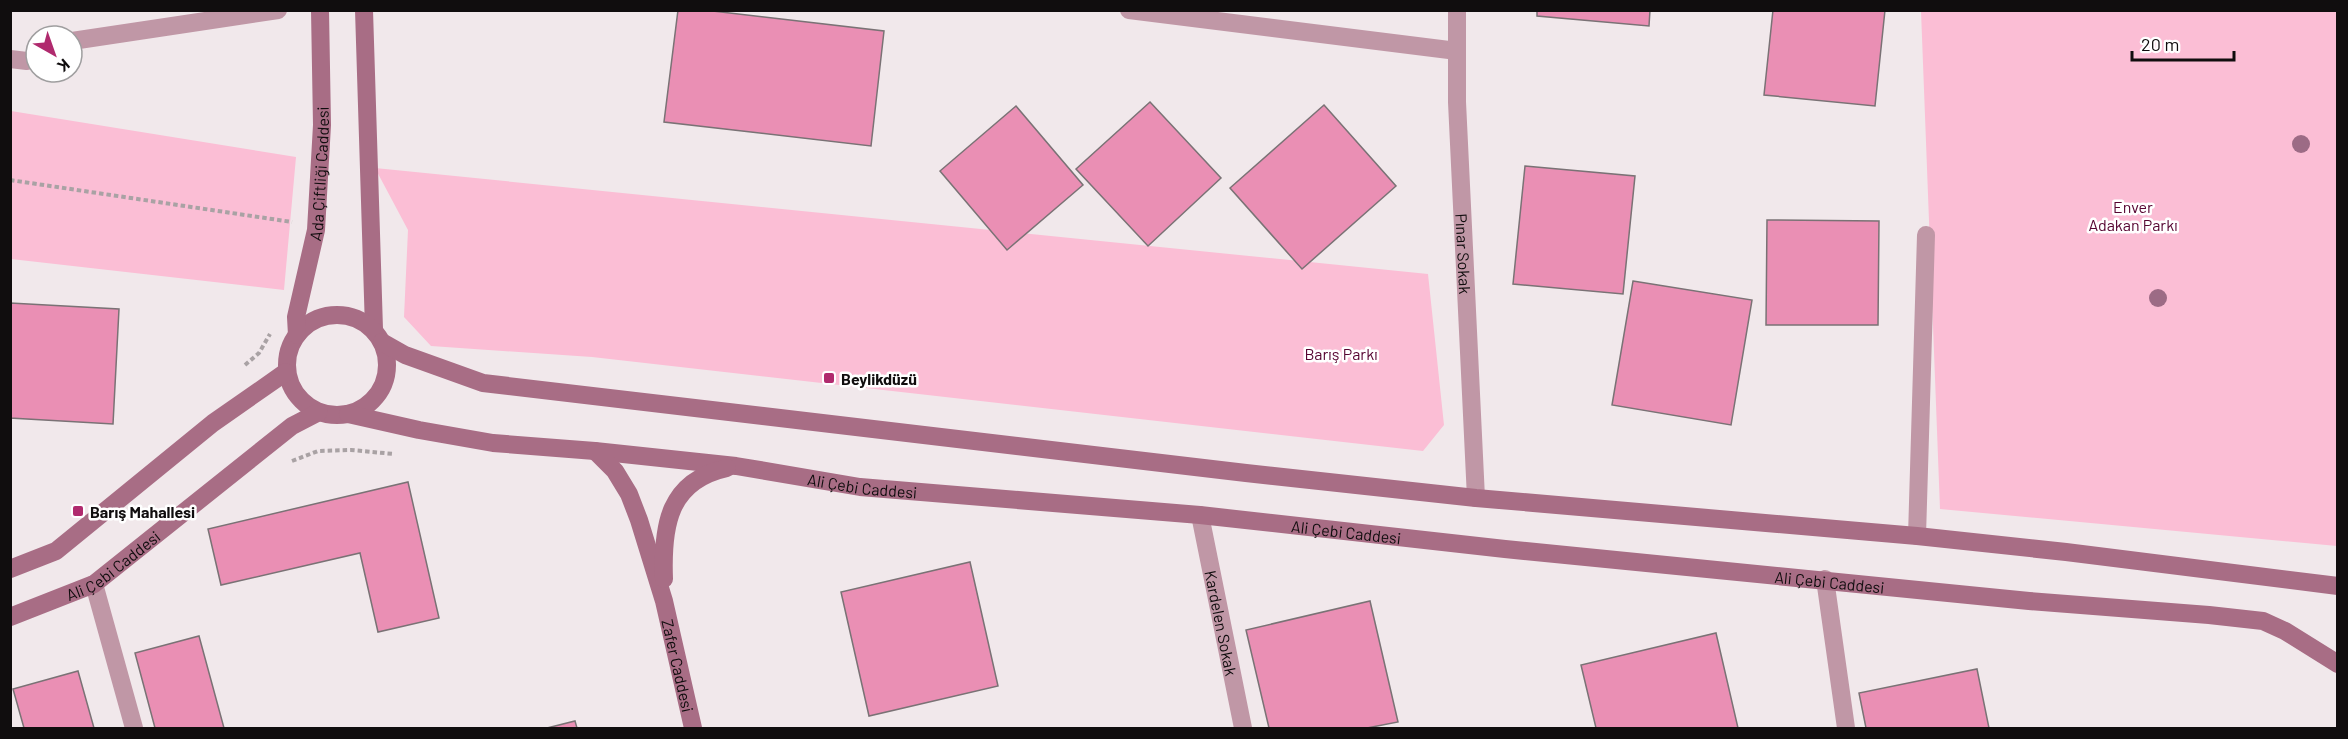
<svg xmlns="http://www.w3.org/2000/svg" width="2348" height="739" viewBox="0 0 2348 739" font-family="Barlow,sans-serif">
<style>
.green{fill:#fbbed5}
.building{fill:#ea8fb4;stroke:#7a7275;stroke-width:1.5}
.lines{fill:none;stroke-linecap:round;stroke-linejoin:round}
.path{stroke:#a9a2a4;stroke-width:4;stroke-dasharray:4.5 3;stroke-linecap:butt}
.lane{stroke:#c097a6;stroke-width:18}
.street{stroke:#c097a6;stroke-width:18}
.secondary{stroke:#a86d85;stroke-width:18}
.tree{fill:#9c6b85}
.poi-dot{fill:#b02a6e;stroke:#fff;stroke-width:2}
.labels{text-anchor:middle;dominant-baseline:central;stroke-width:5;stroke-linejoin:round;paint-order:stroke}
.street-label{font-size:16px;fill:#100d0e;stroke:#fff}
.park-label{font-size:16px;fill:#560431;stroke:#fff}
.poi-label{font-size:16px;font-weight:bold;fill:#100d0e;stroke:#fff;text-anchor:start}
</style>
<rect width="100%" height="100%" fill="#f1e8eb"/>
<path class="green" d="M1921,11h416v535l-397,-37z
M11,111l285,46 -12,133 -273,-31z
M375,168l1053,106 16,151 -21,26 -831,-94 -161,-11 -27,-29 4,-87z"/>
<path class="building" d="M678,10h26l180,21 -13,115 -207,-24z
M1537,10h113l-1,16 -112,-10z
M1773,10h112l-10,96 -111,-11z
M1150,102l71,76 -73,68 -72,-77z
M1324,105l72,81 -94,83 -72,-81z
M1016,106l67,79 -76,65 -67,-79z
M1525,166l110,10 -12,118 -110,-10z
M1767,220l112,1 -1,104h-112z
M1633,281l119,19 -21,125 -119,-20z
M10,303l109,6 -6,115 -103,-6z
M408,482l31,136 -61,14 -18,-79 -139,32 -13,-56z
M970,562l28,124 -129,30 -28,-124z
M1370,601l28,121 -31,6h-98l-23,-98z
M1716,633l22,95h-142l-15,-63z
M199,636l25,92h-69l-20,-75z
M1977,669l12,59h-123l-7,-35z
M78,671l16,57h-70l-11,-39z
M575,721l2,7h-30z"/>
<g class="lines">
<path class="path" d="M10,180l282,42
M245,365l14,-12 11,-19
M292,461l26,-10 33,-1 43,4"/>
<path class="lane" d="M1129,10l328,41
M72,41l206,-31
M10,59l17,2 9,-4
M1917,536l9,-301"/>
<g class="street">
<path id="s1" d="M1457,10v92l19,396"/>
<path id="s2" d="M1200,515l43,213"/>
<path d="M1825,579l21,149"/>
<path d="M94,584l40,144"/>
</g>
<g class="secondary">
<path d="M364,10l10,319"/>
<circle cx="337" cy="365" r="50"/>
<path id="s3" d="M297,335l-1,-18 20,-87 6,-105 -2,-115"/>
<path d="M382,342l23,13 78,28 763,90 230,25 441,38 149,16 272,34"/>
<path id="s4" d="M348,414l71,16 74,13 102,8 141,15 124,21 340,28 305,34 524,52 180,14 54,6 22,10 53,33"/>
<path id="s5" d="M595,451l20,20 14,23 10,26 25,81 29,127"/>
<path d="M10,569l46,-18 157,-128 73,-51"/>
<path d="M664,579c-2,-53 4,-98 63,-111"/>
<path id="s6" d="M10,617l84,-33 198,-158 27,-14"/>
</g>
</g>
<g class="tree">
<circle cx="2301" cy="144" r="9"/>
<circle cx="2158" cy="298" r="9"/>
</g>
<g class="poi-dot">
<rect x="823" y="372" width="12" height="12" rx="3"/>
<rect x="72" y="505" width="12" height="12" rx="3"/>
</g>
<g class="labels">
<g class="street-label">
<text stroke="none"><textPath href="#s3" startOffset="164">Ada Çiftliği Caddesi</textPath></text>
<text stroke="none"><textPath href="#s1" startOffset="244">Pınar Sokak</textPath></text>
<text stroke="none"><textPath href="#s4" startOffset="520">Ali Çebi Caddesi</textPath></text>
<text stroke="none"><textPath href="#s4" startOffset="1006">Ali Çebi Caddesi</textPath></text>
<text stroke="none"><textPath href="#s6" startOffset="116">Ali Çebi Caddesi</textPath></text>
<text stroke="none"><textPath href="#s4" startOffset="1492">Ali Çebi Caddesi</textPath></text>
<text stroke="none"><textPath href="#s2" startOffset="110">Kardelen Sokak</textPath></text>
<text stroke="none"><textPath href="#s5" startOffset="234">Zafer Caddesi</textPath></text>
</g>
<g class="park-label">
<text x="2133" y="206">Enver<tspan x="2133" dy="18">Adakan Parkı</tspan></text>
<text x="1341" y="353">Barış Parkı</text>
</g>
<g class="poi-label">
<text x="841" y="378">Beylikdüzü</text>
<text x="90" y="511">Barış Mahallesi</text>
</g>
</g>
<rect width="2348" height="739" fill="none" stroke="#100d0e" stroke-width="24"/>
<g transform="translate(54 54) rotate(140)"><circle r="28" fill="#ffffff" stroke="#9f9e9f" stroke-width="1.5"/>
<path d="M0-4.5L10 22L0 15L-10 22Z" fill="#b02a6e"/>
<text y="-9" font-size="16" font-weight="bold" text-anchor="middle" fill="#100d0e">K</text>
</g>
<path d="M2132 51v9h102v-9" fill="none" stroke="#100d0e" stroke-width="3"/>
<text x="2141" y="51" font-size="18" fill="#100d0e" stroke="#ffffff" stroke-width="4.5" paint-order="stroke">20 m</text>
</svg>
